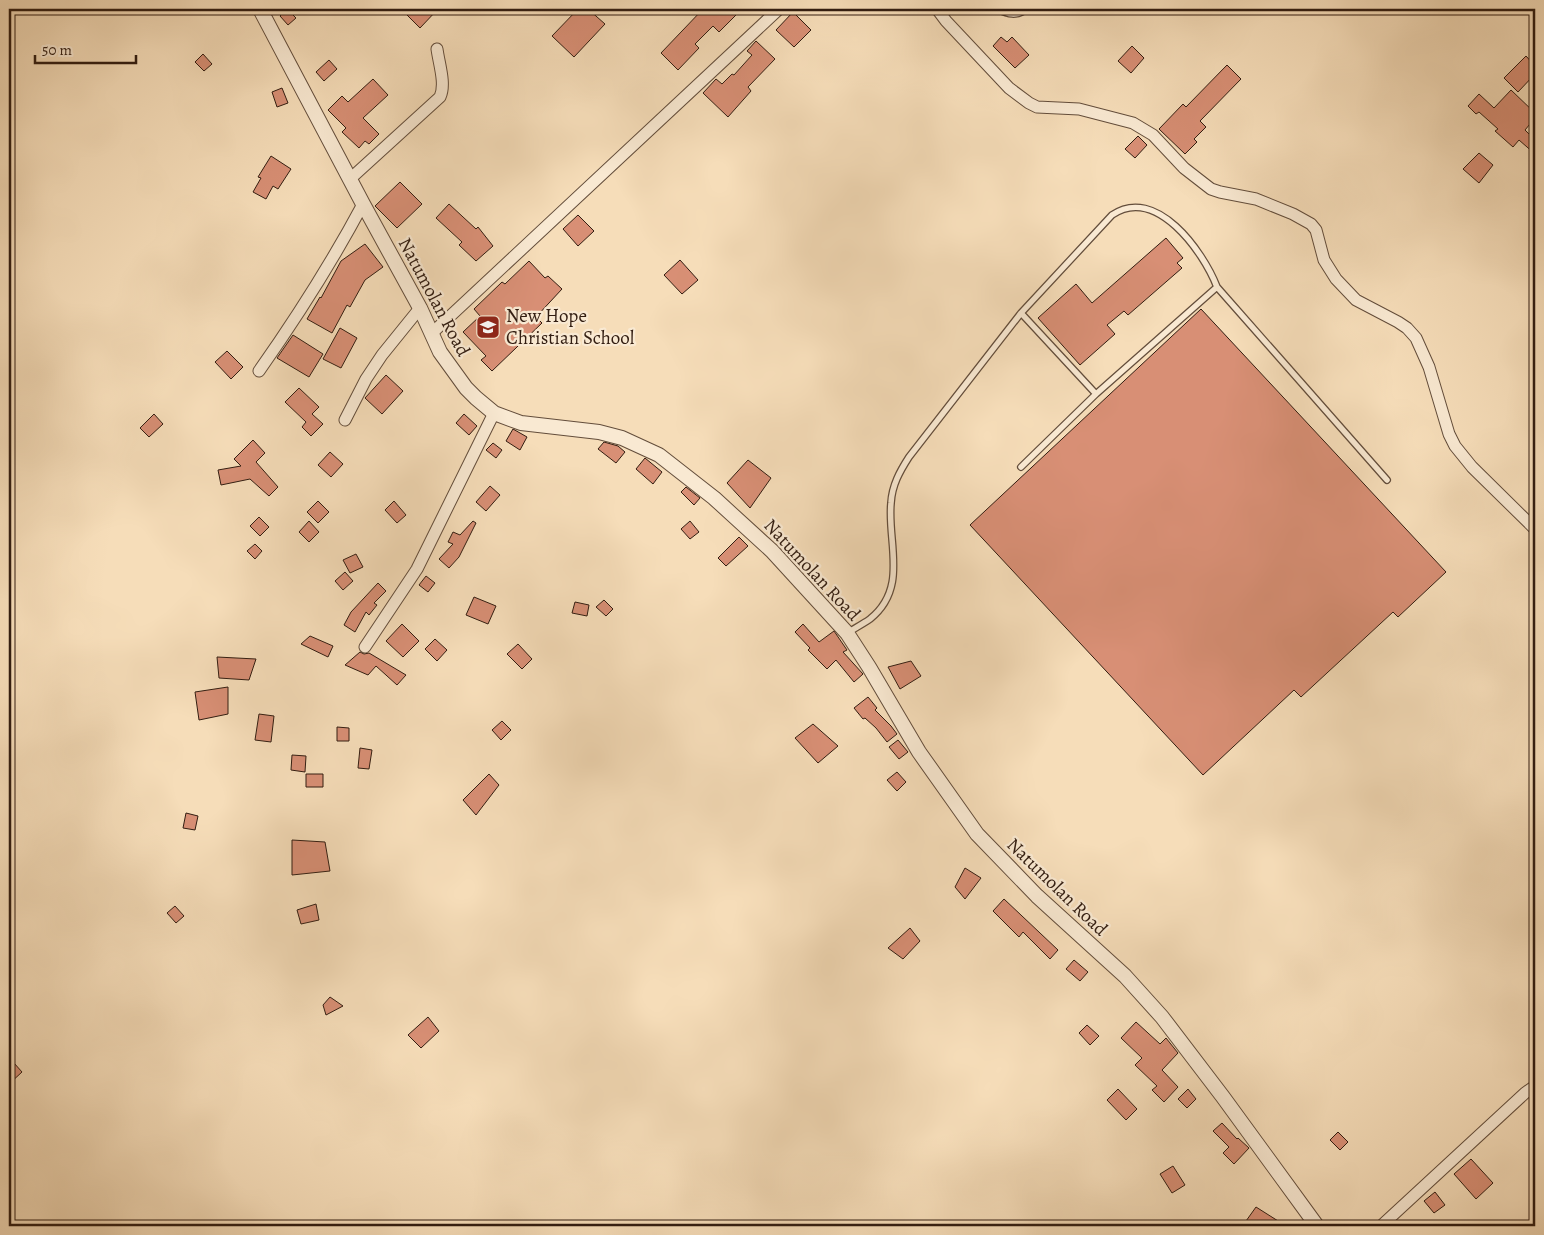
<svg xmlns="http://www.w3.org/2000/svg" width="1544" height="1235" viewBox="0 0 1544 1235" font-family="Alegreya,serif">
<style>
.building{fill:#d88f75;stroke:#321d11}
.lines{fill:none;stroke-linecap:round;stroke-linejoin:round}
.service-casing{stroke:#634d3b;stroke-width:8}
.minor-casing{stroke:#634d3b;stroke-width:13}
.tertiary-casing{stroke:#634d3b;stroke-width:16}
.service{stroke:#f9e9d2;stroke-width:5.5}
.minor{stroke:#f9e9d2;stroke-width:11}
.tertiary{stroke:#f9e9d2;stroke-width:14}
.labels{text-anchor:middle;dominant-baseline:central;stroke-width:4.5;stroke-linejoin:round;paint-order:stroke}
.street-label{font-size:19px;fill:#321d11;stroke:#f9e9d2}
.poi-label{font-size:19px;fill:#321d11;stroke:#f9e9d2;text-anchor:start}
</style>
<rect width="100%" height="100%" fill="#f6ddb9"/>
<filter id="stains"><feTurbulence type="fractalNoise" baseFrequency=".004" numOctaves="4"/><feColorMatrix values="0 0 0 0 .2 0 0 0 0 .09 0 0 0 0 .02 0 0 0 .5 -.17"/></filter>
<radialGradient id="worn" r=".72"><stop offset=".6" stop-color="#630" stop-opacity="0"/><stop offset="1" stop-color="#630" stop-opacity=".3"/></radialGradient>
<path class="building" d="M287,9l9,9 -8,7 -8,-9z
M401,9h37l-18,19z
M578,9h10l17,15 -31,33 -22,-21z
M703,9h28l6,5 -18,18 -6,-6 -18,18 4,4 -21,22 -17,-17z
M793,12l18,18 -17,17 -18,-17z
M1001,37l6,5 5,-5 17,18 -14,13 -22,-22z
M756,41l19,18 -27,28 3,4 -23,26 -25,-24 13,-14 6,5 10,-10 2,1 18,-20 -5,-4z
M1132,46l12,12 -13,15 -13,-12z
M203,54l9,10 -8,7 -9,-9z
M1526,56l9,10v8l-17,18 -14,-14z
M329,60l8,9 -13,12 -8,-9z
M1227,65l14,14 -41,42 6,6 -12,12 3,3 -12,12 -26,-25 24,-25 3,3z
M373,79l15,16 -25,23 16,16 -10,10 -4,-3 -6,7 -17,-16 4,-4 -18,-18 14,-14 6,6z
M282,88l6,15 -11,4 -5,-15z
M1511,90l24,23v5l-10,12 10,10v14l-16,-14 -6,7 -18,-16 3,-2 -19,-17 -3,2 -8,-8 11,-12 15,14z
M1138,136l9,9 -12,13 -10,-9z
M1479,153l14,12 -14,18 -16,-14z
M271,156l20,13 -13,20 -5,-3 -7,13 -13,-7 8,-14 -3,-1z
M400,182l22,22 -25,24 -22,-22z
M449,204l27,25 2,-2 15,19 -17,15 -17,-16 3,-3 -26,-24z
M578,215l16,16 -16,15 -15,-17z
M1166,238l17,20 -6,5 5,5 -54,47 -4,-4 -17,14 8,9 -35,31 -42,-47 38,-34 16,19z
M365,244l18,23 -18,13 -15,27 -3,-2 -15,28 -25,-14 13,-22 1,1 20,-37z
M680,260l18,20 -16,14 -18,-19z
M529,261l16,17 3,-2 14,13 -26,28 6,6 -50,48 -11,-11 5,-4 -23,-24 17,-16 -6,-7 28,-27 3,2z
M1201,309l245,263 -48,45 -5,-5 -92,85 -7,-7 -91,85 -233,-250z
M340,328l17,10 -16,30 -18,-9z
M293,335l30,19 -14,23 -32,-19z
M227,351l16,16 -12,12 -16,-17z
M386,375l17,16 -21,23 -17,-16z
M299,388l20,19 -7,7 11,10 -12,12 -9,-9 4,-5 -21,-20z
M154,414l9,10 -14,13 -9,-9z
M464,414l13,12 -8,9 -13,-12z
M513,429l14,8 -7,13 -14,-9z
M253,440l12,13 -9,9 22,25 -9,9 -19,-17 -29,6 -3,-15 23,-4 -7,-7z
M604,442l14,4 7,6 -9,11 -18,-14z
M493,443l9,7 -6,8 -10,-8z
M330,452l13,12 -12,13 -13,-12z
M645,458l17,14 -9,12 -17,-15z
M748,460l23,18 -21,30 -23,-25z
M490,486l10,9 -14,16 -10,-9z
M686,487l14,11 -6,7 -13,-13z
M318,501l11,11 -11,11 -11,-11z
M394,501l12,14 -9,8 -12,-13z
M259,517l10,10 -9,9 -10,-10z
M309,521l10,11 -10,10 -10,-10z
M473,521l3,2 -17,34 -10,11 -10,-9 14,-15 -5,-2 5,-10 7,3z
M690,521l9,11 -9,7 -9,-10z
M739,537l9,9 -22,20 -8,-8z
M255,544l7,7 -7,8 -8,-8z
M356,554l7,13 -13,6 -7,-13z
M345,572l8,9 -10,9 -8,-9z
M426,576l9,7 -7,9 -9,-7z
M378,583l8,8 -12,12 3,2 -8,10 -3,-3 -11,20 -11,-7 7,-13z
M474,597l22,9 -8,18 -22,-9z
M604,600l9,9 -7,7 -10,-9z
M575,602l14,3 -2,11 -15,-3z
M402,624l17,17 -16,16 -17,-16z
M803,624l16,18 15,-11 13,19 -4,2 20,22 -9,8 -18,-22 -9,9 -19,-19 2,-2 -15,-16z
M310,636l23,10 -5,11 -27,-13z
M435,639l12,11 -10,11 -12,-12z
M518,644l14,15 -10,10 -15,-15z
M360,652l4,2 5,-1 37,22 -9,10 -21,-19 -8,9 -23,-10z
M217,657l39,2 -7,21 -30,-2z
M911,661l10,15 -21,13 -12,-22z
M228,687v27l-29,6 -4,-28z
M868,697l9,11 -2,2 16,16 6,8 -10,8 -11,-14 -11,-10 -2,1 -9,-11z
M259,714l15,2 -3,26 -16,-2z
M502,721l9,9 -10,10 -9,-10z
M813,724l25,22 -20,17 -23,-25z
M337,727l12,1v13h-12z
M898,740l10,12 -9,7 -10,-12z
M360,748l12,2 -3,19 -11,-1z
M292,755l14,1 -1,16 -14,-2z
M897,772l9,10 -9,9 -10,-11z
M306,774h17v13h-17z
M489,774l10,11 -23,30 -13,-15z
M186,813l12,3 -3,14 -12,-2z
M292,840l33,2 5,29 -38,4z
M965,868l16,10 -16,21 -10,-12z
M1004,899l54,51 -8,9 -27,-27 -4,5 -26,-26z
M316,904l3,16 -18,4 -4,-14z
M175,906l9,10 -8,7 -9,-10z
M910,928l10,13 -17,18 -15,-11z
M1074,960l14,12 -8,9 -14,-12z
M330,997l13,9 -17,9 -3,-10z
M428,1017l11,14 -18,17 -13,-13z
M1136,1022l24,22 6,-6 12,15 -16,17 16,17 -14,15 -12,-12 5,-4 -22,-21 7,-7 -21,-20z
M1087,1025l12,11 -9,9 -11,-12z
M14,1063l8,9 -13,12v-16z
M1118,1089l19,20 -11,11 -19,-20z
M1188,1089l8,10 -9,9 -9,-9z
M1222,1123l15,16 1,-1 11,10 -15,16 -11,-11 6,-6 -16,-16z
M1338,1132l10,10 -8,8 -10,-10z
M1471,1159l22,24 -17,16 -22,-25z
M1173,1166l12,19 -13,8 -12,-19z
M1435,1192l10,13 -11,8 -10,-12z
M1256,1207l30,19h-31l-9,-5z"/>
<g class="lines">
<g class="service-casing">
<path id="service" d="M997,9c11,5 19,8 30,0
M1096,394l121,-107
M1021,467l75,-73 -75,-81
M847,633c8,-5 16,-9 23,-14 39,-31 17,-77 21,-116 1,-18 9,-32 18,-46l112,-144 91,-98c44,-30 91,36 105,72l170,193"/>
</g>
<g class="minor-casing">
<path id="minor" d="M937,9l9,12 63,67 20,15 8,4 42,2 54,14 20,12 31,33 27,21 9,3 36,7 37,15 18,10 5,6 8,30 12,19 20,21 42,22 9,6 9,10 13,29 20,67 6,12 17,21 63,62
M350,179l90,-82c6,-13 -1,-33 -3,-48
M431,334l348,-325
M259,371c38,-54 73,-109 104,-167
M345,420l21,-41 16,-24 38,-47
M365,647l52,-78 77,-156
M1381,1226l144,-133 10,-7"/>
</g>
<g class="tertiary-casing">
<path id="tertiary" d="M260,9l103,195 57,104 20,44 26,36 10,10 18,15 27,10 78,9 23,6 37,17 55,43 58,53 75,82 22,34 50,85 58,82 60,62 88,80 37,41 61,80 94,129"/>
</g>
<use href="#service" class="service"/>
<use href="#minor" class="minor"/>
<use href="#tertiary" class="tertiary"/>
</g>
<defs>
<g id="school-square" transform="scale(1.25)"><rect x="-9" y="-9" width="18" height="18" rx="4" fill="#8f2418" stroke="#f9e9d2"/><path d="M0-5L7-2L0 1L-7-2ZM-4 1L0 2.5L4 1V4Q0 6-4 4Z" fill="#fff"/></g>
</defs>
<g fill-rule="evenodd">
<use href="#school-square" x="488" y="327"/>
</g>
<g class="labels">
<g class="street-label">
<text transform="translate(434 297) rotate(62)">Natumolan Road</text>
<text transform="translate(812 570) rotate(47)">Natumolan Road</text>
<text transform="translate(1057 887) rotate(44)">Natumolan Road</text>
</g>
<g class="poi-label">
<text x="506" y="316">New Hope<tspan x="506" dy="22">Christian School</tspan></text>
</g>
</g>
<rect width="1544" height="1235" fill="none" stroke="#f6ddb9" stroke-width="30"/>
<rect x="10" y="10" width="1524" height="1215" fill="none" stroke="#321d11" stroke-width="2.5"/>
<rect x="15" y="15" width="1514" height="1205" fill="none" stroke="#321d11"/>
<path d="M35 55v8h101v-8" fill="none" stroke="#321d11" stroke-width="2.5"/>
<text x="42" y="55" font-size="15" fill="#321d11" stroke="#f9e9d2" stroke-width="4" paint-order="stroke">50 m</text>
<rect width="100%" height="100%" filter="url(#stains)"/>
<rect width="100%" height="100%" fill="url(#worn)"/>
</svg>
